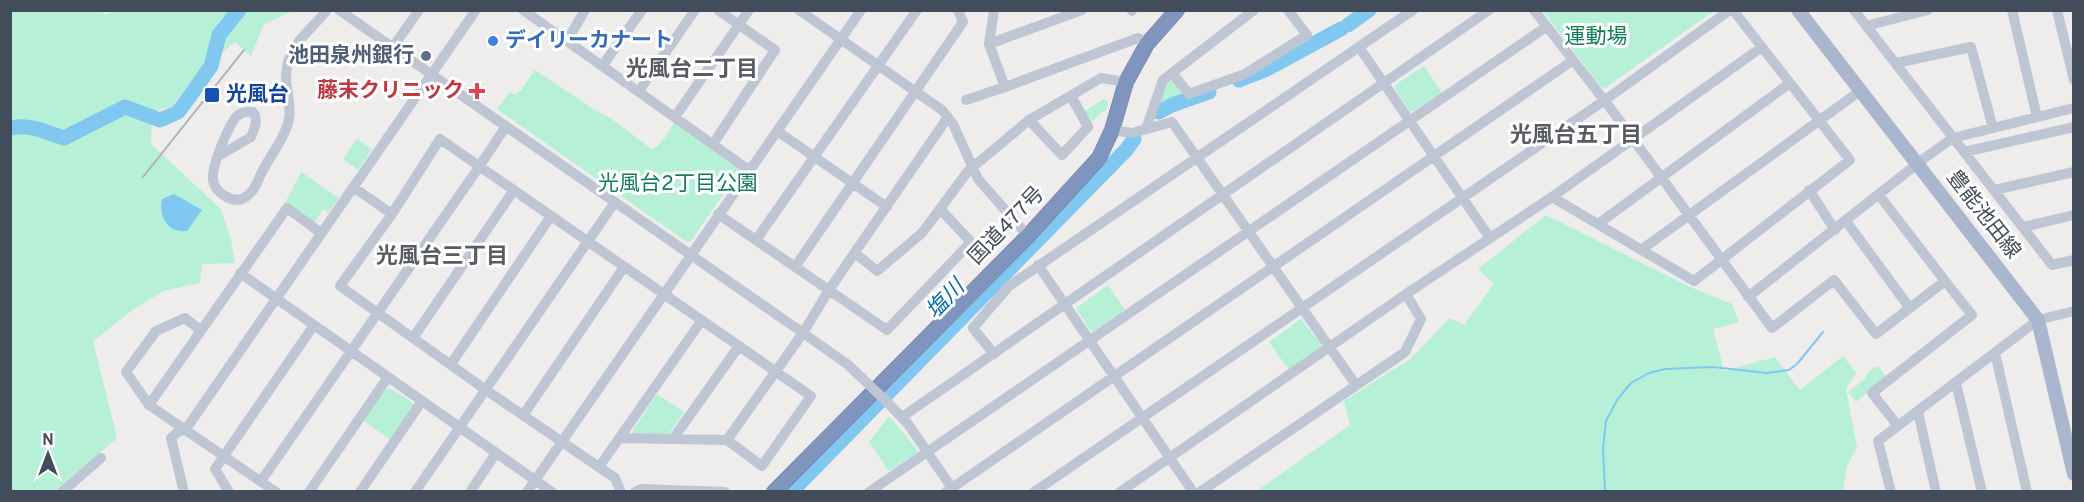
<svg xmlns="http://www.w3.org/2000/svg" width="2084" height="502" viewBox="0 0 2084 502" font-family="Overpass,'Noto Sans JP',sans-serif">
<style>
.green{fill:#b6f0d6}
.water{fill:#81c8f0}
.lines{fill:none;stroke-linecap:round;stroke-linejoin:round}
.stream{stroke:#81c8f0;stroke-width:2}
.river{stroke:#81c8f0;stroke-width:15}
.highway-casing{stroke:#6b80aa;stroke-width:16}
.minor{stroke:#bec6d3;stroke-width:10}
.major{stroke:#a9b6cd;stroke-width:14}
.highway{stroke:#8095be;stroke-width:15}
.rail{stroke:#aeb0b7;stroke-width:2}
.minor-bridge{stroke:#bec6d3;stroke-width:10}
.shop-dot{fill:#3f7fe0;stroke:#fff;stroke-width:2}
.service-dot{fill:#5c6f8a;stroke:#fff;stroke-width:2}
.health-dot{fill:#e0444e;stroke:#fff;stroke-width:2}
.transit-dot{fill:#1a4fb4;stroke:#fff;stroke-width:2}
.labels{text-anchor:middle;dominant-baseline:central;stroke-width:6;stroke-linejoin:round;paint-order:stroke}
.park-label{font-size:21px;fill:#117e58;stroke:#fff}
.shop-label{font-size:21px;font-weight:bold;fill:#366cbe;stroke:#fff;text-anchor:start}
.service-label{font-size:21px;font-weight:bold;fill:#4e5e75;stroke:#fff;text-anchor:end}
.health-label{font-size:21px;font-weight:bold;fill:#be3a42;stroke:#fff;text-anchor:end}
.transit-label{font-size:21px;font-weight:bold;fill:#164399;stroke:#fff;text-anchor:start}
.street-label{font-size:21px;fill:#434c5a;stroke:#fff}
.neighbourhood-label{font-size:22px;font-weight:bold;fill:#585b61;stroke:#fff}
.water-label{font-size:22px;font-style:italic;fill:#056fac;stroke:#fff}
</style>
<rect width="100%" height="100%" fill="#efecec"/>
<path class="green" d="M100,10l5,5 14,-5 174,1 -29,13 -13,32 -16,-14 -32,25 -31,39 -20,6 -1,32 70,65 10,31 4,23 -33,1 -2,19 -37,8 -29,18 -41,32 24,97 -62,53h-44l-1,-480z
M1543,11h171l-109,77 -4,-1z
M1424,66l18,27 -30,19 -3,-2 -14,-21v-4z
M535,70l60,40 14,7 43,32c11,-4 17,-19 23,-28l66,48 -50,72 -4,1 -190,-133 13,-17 5,3 6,-5z
M1169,81h4l13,19 -27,11 -3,-1z
M1104,99l4,2 -2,10h-3l-13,13 -7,-12z
M357,139l15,10 -14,21 -15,-11z
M301,172l38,26 -11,15 -5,-4 -9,14 -29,-20z
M1546,215l144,72 42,17 7,18 -26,7 11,42 51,-14 25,33 43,-34 13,17 -10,16 11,58 -11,21 -3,23h-586l93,-66 -6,-24 66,-42 40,-41 14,7 30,-41 -16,-15z
M1108,285l17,25 -31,21 -4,-1 -14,-22z
M1301,319l20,25v3l-32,23 -20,-28z
M1878,366l8,11 -30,25 -8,-10 16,-12 6,-10z
M390,388l23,15 2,4 -25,33 -27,-20 23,-31z
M657,394l27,18 -16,23h-34l-1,-5z
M889,416l27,32 1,5 -28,18 -20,-29z"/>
<path class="water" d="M174,194l28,16 -15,21c-20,2 -29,-15 -25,-32z"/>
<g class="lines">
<path class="stream" d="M1605,492l-2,-43 3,-28 11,-21 14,-17 18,-10 16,-4 48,-2 54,6 22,-3 8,-6 26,-32"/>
<path class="river" d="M1348,25l21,-15
M1239,80l28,-11 74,-40
M1159,112l13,-7 37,-13
M10,128c17,-5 38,5 54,10l61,-31 35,13 18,-8 12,-16 21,-30 8,-31 20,-25
M791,492l336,-343 7,-10"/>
<g class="highway-casing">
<path id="highway" d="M774,492l254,-256 71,-78 13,-28 14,-48 21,-38 30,-34"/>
</g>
<path class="minor" d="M339,10l464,323 44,31 15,14
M523,10l226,160
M799,10l143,100 11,14 25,55 50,57
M994,10l-5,34 16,43 133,-49 9,6
M1132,10v1
M1534,10l74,95 164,223 62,-48 42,54 69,-53 27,34 -100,78 26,33
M1854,10l198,255 22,-5
M2012,10l25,107
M2057,10l17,70
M1866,26l62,-16
M567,41l18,-31
M989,44l93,-34
M393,47l26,-37
M1359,47l131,191
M1896,63l75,-16 22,81
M603,65l39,-55
M1172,73l17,21 56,-20 62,-39 -19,-25
M639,91l56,-81
M966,100l39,-13
M675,117l74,-107
M1029,120l33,35 26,-28 -17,-31
M1146,129l17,-49 91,-70
M1112,130l20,3 40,-11 184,263
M777,131l110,76
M713,144l62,-94 -57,-40
M1964,152l110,-25
M217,157l34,-20c3,-8 8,-17 2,-25 -7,-1 -12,0 -17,5 -8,10 -25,50 -23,63 2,13 20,24 31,18 8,-4 13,-14 16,-22 8,-18 25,-37 29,-57 2,-13 -2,-27 -3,-41 0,-33 22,-44 41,-68
M353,187l39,27
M1809,190l26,40
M1994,190l80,-18
M1879,195l66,86
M1552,197l142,84 156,-121 -117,-150
M718,214l169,116 84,-88 -30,-32
M1846,221l63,86
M1598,224l192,-141
M2023,227l51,-12
M756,240l161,-230
M1641,250l219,-159
M855,253l22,18 45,-38 46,-62 61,-51 72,-42 25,4
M1038,265l155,227
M795,267l168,-245 -5,-12
M240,273l312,219
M1748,297l178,-140 27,-19 121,-30
M200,330l-15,-12 -29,13 -30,41 23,33 127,87
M413,338l101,-148
M1995,353l32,139
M994,354l-21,-26 36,-42 404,-276
M451,364l100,-148
M1956,383l26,109
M889,404l19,20 46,67
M149,405l138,-197 34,25
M1918,412l18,80
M524,414l100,-147
M902,417l587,-407
M619,438l108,2 35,26 49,-70 -371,-257 -48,75 -52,72 146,104 129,88 6,14
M673,439l66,-93
M727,440l76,-107 26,-43 119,-173
M599,467l103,-147
M261,481l218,-314 27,-41
M62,492l39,-34
M184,492l-13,-54 7,-6 8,-3 290,-419
M229,492l-14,-23 99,-144
M309,492l79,-115
M360,492l62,-91
M415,492l200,-290
M470,492l26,-39
M527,492l334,-482
M635,492l6,-3 84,3
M869,492l677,-465
M946,492l626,-431
M1034,492l571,-392 125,-90
M1120,492l286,-198 146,-97 210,-150
M1200,492l205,-140 16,-33 -15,-25
M1891,492l-13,-51 160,-121 36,-9"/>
<path class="major" d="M1798,10l240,310 36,154"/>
<use href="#highway" class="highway"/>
<path class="rail" d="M143,177l101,-127"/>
<path class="minor-bridge" d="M862,378l27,26"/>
</g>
<circle class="shop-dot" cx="493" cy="41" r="6"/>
<circle class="service-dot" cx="426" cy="56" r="6"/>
<path class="health-dot" d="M474 82h6v6h6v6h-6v6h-6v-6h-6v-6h6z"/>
<rect class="transit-dot" x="204" y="87" width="16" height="16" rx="3"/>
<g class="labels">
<g class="park-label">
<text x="1596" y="37">運動場</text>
<text x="678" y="184">光風台2丁目公園</text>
</g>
<g class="shop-label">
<text x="505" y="41">デイリーカナート</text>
</g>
<g class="service-label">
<text x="414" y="56">池田泉州銀行</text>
</g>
<g class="health-label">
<text x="464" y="91">藤末クリニック</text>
</g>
<g class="transit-label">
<text x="226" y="95">光風台</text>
</g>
<g class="street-label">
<text transform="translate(1983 215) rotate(52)">豊能池田線</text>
<text transform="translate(1007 226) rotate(-46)">国道477号</text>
</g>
<g class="neighbourhood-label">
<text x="692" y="70">光風台二丁目</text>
<text x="1576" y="136">光風台五丁目</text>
<text x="442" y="257">光風台三丁目</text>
</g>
<g class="water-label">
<text transform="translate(946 300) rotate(-46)">塩川</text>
</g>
</g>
<rect width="2084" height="502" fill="none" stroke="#434c5a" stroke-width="24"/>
<g transform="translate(48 454)" stroke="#ffffff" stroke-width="4.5" paint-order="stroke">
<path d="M0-4.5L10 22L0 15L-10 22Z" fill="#434c5a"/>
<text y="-9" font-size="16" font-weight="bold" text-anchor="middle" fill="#434c5a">N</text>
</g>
</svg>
